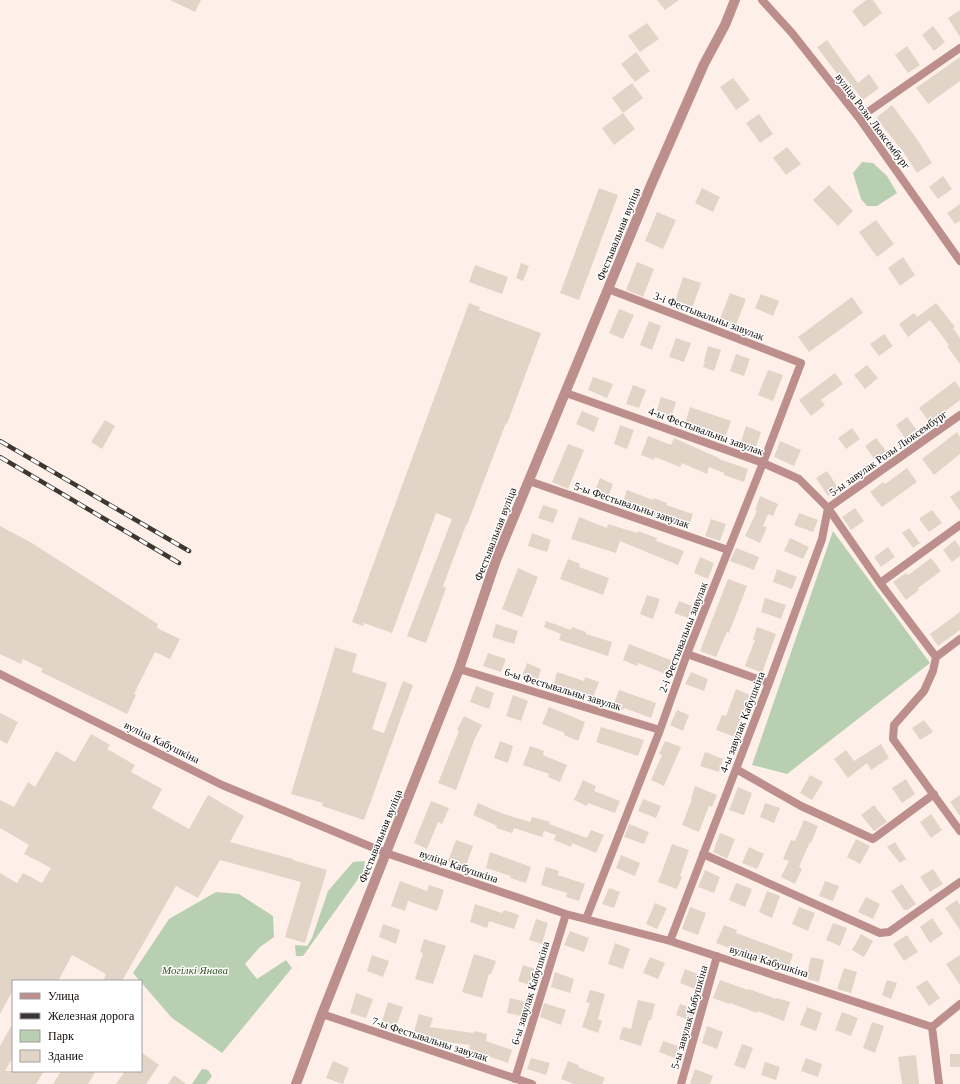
<svg xmlns="http://www.w3.org/2000/svg" width="960" height="1084" viewBox="0 0 960 1084" font-family="Georgia,serif">
<style>
.green{fill:#b9cfb1}
.building{fill:#e3d4c8}
.lines{fill:none;stroke-linecap:round;stroke-linejoin:round}
.minor{stroke:#bc8f8d;stroke-width:8}
.tertiary{stroke:#bc8f8d;stroke-width:10}
.rail-casing{stroke:#3e3632;stroke-width:4.5}
.rail{stroke:#fff;stroke-width:3;stroke-dasharray:9;stroke-linecap:butt}
.labels{text-anchor:middle;dominant-baseline:central;stroke-width:3;stroke-linejoin:round;paint-order:stroke}
.street-label{font-size:11px;fill:#130d0a;stroke:#fff}
.park-label{font-size:11px;font-style:italic;fill:#2f541f;stroke:#fff}
</style>
<rect width="100%" height="100%" fill="#fef0e8"/>
<path class="green" d="M862,162l11,1 14,13 10,17 -20,13h-10l-6,-7 -8,-26z
M833,531l97,132 -143,111 -35,-9z
M365,861l-2,11 -60,84h-7l-1,-11 12,1 5,-8 16,-47 25,-29z
M216,892l23,2 34,22 1,21 -14,10 -15,17 12,15 29,-19 6,8 -70,85 -50,-35 -39,-45 36,-54z
M202,1069l6,1 4,6 -6,8h-14z"/>
<path class="building" d="M170,0h31l-6,12z
M657,0h22l-14,10z
M866,0h7l9,13 -18,14 -12,-16z
M960,10v27l-12,-19z
M647,23l12,16 -19,13 -12,-16z
M933,26l12,16 -11,9 -12,-16z
M827,40l31,43 11,-9 10,14 -16,12 -19,-24 -3,3 -24,-32z
M907,46l13,19 -12,8 -13,-18z
M636,52l14,19 -15,11 -14,-18z
M960,57v24l-32,23 -12,-16z
M733,78l17,22 -14,10 -16,-23z
M632,83l11,15 -20,15 -11,-15z
M892,105l25,34 15,24 -15,10 -15,-23 -26,-32z
M623,113l12,16 -21,16 -12,-17z
M759,114l14,20 -13,9 -14,-20z
M787,147l14,17 -15,11 -13,-17z
M943,176l9,13 -14,10 -9,-12z
M829,185l24,26 -15,15 -25,-26z
M599,188l19,7 -39,105 -19,-7z
M702,188l18,9 -7,15 -18,-9z
M960,204v17l-5,3 -8,-11z
M657,212l19,8 -13,29 -18,-8z
M876,220l18,24 -17,13 -18,-25z
M903,257l12,18 -15,11 -12,-18z
M637,262l17,7 -11,28 -17,-7z
M521,263l8,3 -6,15 -7,-3z
M475,265l33,12 -6,17 -33,-12z
M683,277l18,6 -11,31 -17,-6z
M730,293l16,6 -12,31 -16,-6z
M761,294l18,7 -6,15 -18,-8z
M852,297l11,16 -54,39 -11,-15z
M469,303l11,4 -1,3 62,23 -34,91 -1,-1 -39,102h-1l-23,61 3,2 -20,55 -19,-7 45,-117 -16,-6 -44,120 -28,-10 -1,3 -11,-4z
M936,303l19,24 -2,1 7,10v26l-13,-18 2,-1 -19,-25 -22,17 -9,-13 15,-11 3,4z
M619,309l15,6 -11,24 -14,-6z
M649,321l12,5 -9,24 -12,-5z
M884,334l9,12 -14,10 -9,-12z
M676,338l15,5 -7,19 -15,-5z
M708,346l13,4 -7,21 -11,-4 2,-6h-1z
M736,354l14,5 -6,17 -14,-5z
M867,365l11,13 -13,11 -11,-14z
M768,370l15,5 -10,26 -15,-6z
M835,373l8,11 -22,16 4,5 -14,11 -12,-16z
M593,377l20,7 -6,14 -19,-8z
M955,381l5,7v12l-30,23 -11,-15z
M633,385l13,5 -7,18 -13,-4z
M661,397l15,5 -5,16 -15,-5z
M690,407l41,14 -6,17 -40,-14z
M582,411l17,7 -5,14 -18,-8z
M907,417l11,15 -11,9 -11,-16z
M105,420l10,6 -13,23 -11,-7z
M620,425l14,5 -7,19 -13,-5z
M746,426l15,6 -5,15 -15,-5z
M852,428l8,11 -14,10 -8,-11z
M957,432l3,5v17l-26,21 -12,-16z
M648,436l23,9 3,-7 45,20v1l29,10 -4,13 -20,-7v-2l-15,-6 -2,7 -25,-11 -2,4 -25,-10 -1,3 -13,-5z
M876,438l10,13 -11,9 -10,-14z
M780,441l21,9 -7,16 -20,-9z
M568,444l16,6 -16,39 -16,-7z
M907,468l10,14 -35,25 -12,-15 13,-10 2,2z
M827,471l12,18 -11,7 -12,-18z
M600,478l13,6 -7,18 -13,-6z
M627,490l26,10v-2l14,5 -1,2 27,9 -5,15 -67,-22z
M960,490v21l-10,-14z
M760,496l18,8 -5,12 -5,-2 -5,12 4,1 -7,16 -15,-7 12,-25 -2,-1z
M543,505l15,5 -5,13 -15,-5z
M855,508l9,13 -13,9 -9,-13z
M932,510l10,13 -13,9 -9,-12v-2z
M799,513l19,7 -5,12 -19,-7z
M579,517l28,11 1,-4 29,9 1,-2 19,7 -1,3 28,10 -6,14 -58,-24 -4,12 -45,-14z
M711,519l15,5 -6,17 -15,-5z
M0,526l32,17 126,81 -1,4 23,11 -10,20 -15,-7 -21,42 2,1 -9,19 -86,-42 2,-3 -20,-10 -2,5 -21,-10z
M909,528l11,15 -7,5 -11,-15z
M532,533l19,7 -4,12 -19,-6z
M790,538l19,9 -6,12 -19,-8z
M955,540l5,7v9l-8,6 -9,-12z
M888,547l7,10 -14,10 -7,-10z
M736,548l23,9 -5,13 -24,-9z
M700,557l14,6 -6,16 -14,-6z
M931,558l10,13 -23,17 1,2 -13,10 -13,-18 13,-9 2,2z
M568,559l12,5 -1,3 30,11 -6,17 -43,-16z
M518,568l20,9 -16,40 -20,-8z
M777,569l20,8 -5,12 -19,-7z
M728,579l19,7 -18,47 -2,-1 -11,25 -16,-6z
M647,595l13,4 -7,20 -13,-5z
M765,598l21,7 -5,14 -20,-7z
M679,601l13,5 -4,12 -14,-5z
M960,612v18l-22,16 -8,-12z
M546,621l25,9 1,-3 14,5v2l26,8 -4,14 -49,-16 2,-6 -17,-7z
M496,624l22,7 -4,13 -22,-7z
M757,627l19,7 -14,39 -17,-7 10,-26 -2,-1z
M629,644l44,17 -5,14 -30,-12 -1,3 -14,-6z
M335,647l22,7 -5,18 35,11 -15,46 12,4 19,-52 10,4 -49,135 -42,-14 1,-3 -32,-9z
M488,653l18,6 -5,13 -18,-6z
M527,663l14,6 -4,13 -15,-6z
M557,672l27,9 1,-4 14,5 -7,18 -39,-13z
M691,672l17,7 -4,12 -19,-7z
M476,686l18,7 -5,16 -19,-7z
M736,689l14,6 -15,42 -19,-7 6,-15 4,1z
M619,690l37,13 -5,15 -27,-10 -1,2 -10,-4z
M513,695l15,6 -7,20 -15,-5z
M549,707l36,15 -7,19 -14,-6 1,-2 -23,-9z
M677,710l12,5 -6,16 -13,-6z
M0,713l18,9 -11,22 -7,-4z
M464,716l18,9 -7,13 -19,52 -18,-7 21,-52 -2,-1z
M924,720l9,12 -13,8 -8,-12z
M601,727l43,13 -6,16 -42,-14z
M91,734l19,11 -3,4 28,16 -4,7 31,17 -10,19 37,21 19,-34 36,21 -14,26 63,17v1l34,10 -22,73 -20,-6 16,-55 -81,-22 -22,38 -22,-12 -54,95h-19l3,-7 -34,-19 -14,26h-45v9l-13,24v-141l17,10 6,-10 19,10 9,-15 -27,-14 5,-9 -29,-17v-28l14,7 14,-25 7,5 21,-36 19,11z
M500,741l13,5 -5,17 -14,-5z
M665,741l16,6 -17,39 -13,-6 11,-25 -3,-1z
M881,744l8,14 -18,12 -4,-7 -19,15 -14,-19 12,-9 8,11z
M530,746l14,5 -1,4 24,10 -7,17 -12,-5 1,-3 -26,-9z
M705,752l18,7 -4,13 -19,-6z
M810,775l13,7 -11,18 -12,-7z
M906,779l9,15 -13,9 -10,-15z
M583,780l13,6 -2,5 26,10 -5,12 -27,-10 -1,3 -13,-6z
M695,786l22,9 -5,12 -3,-1 -10,26 -17,-7 10,-26h-1z
M738,787l14,6 -8,22 -15,-5z
M960,795v21l-10,-14z
M643,799l18,7 -5,12 -18,-7z
M431,801l18,7 -7,16 -4,-2 -11,27 -13,-6z
M478,803l23,10 29,9 2,-5 18,5 -1,2 38,14 4,-8 13,5 -8,18 -24,-10 -1,4 -17,-7 2,-5 -12,-4 -2,6 -28,-9 -2,5 -16,-5 1,-2 -24,-11z
M765,803l15,5 -6,15 -14,-6z
M874,805l13,17 -13,9 -13,-16z
M931,814l11,16 -11,8 -11,-16z
M804,820l14,6 -7,17 -1,-1 -11,25 3,2 -7,15 -14,-7 8,-16 -6,-2 8,-19 4,1z
M629,824l20,8 -5,12 -20,-7z
M720,833l15,6 -8,20 -14,-7z
M856,839l14,7 -10,18 -13,-7z
M456,840l17,6 -8,22 -17,-7z
M895,842l11,17 -6,4 -13,-16z
M672,844l17,6 -9,26 2,1 -5,12 -19,-7z
M749,847l15,7 -7,15 -15,-6z
M490,852l41,15 -5,16 -16,-5 1,-2 -25,-8z
M621,855l19,8 -5,13 -19,-8z
M546,867l13,4 -1,4 27,9 -6,17 -13,-4 1,-4 -26,-8z
M933,869l10,15 -13,8 -10,-15z
M705,870l15,7 -6,16 -16,-6z
M400,881l27,10 2,-6 15,5 -7,21 -29,-10 -3,10 -14,-5z
M825,881l14,5 -6,15 -14,-5z
M736,883l16,6 -7,18 -16,-7z
M902,884l14,20 -9,6h-3l-13,-19z
M609,888l11,4 -6,16 -12,-4z
M767,891l13,5 -8,22 -13,-6z
M866,897l14,7 -7,15 -15,-7z
M957,900l3,5v25l-15,-22z
M655,903l12,5 -10,21 -11,-5z
M475,904l27,9 2,-3 15,5 -5,14 -25,-8 -2,7 -17,-6z
M690,907l16,6 -8,22 -16,-6z
M799,907l16,6 -7,18 -16,-7z
M932,918l11,16 -13,9 -10,-16z
M536,919l12,4 -6,21 -13,-4z
M833,923l14,5 -7,18 -14,-6z
M383,924l17,6 -4,14 -17,-7z
M724,925l13,5 -1,3 57,21 -5,16 -72,-27z
M570,931l19,7 -5,14 -20,-7z
M861,934l12,7 -9,16 -12,-7z
M907,935l11,17 -14,9 -11,-17z
M424,939l22,7 -13,38 -18,-5 8,-26 -3,-1z
M615,943l15,6 -7,20 -15,-5z
M474,954l22,7 -5,13h-2l-7,24 -20,-6z
M372,955l17,6 -6,16 -16,-6z
M960,955v30l-14,-21z
M650,957l15,6 -7,16 -15,-6z
M811,957l13,3 -5,22 -13,-3z
M523,965l15,5 -5,16 -15,-5z
M844,968l13,4 -6,21 -14,-4z
M685,969l15,6 -5,14 -15,-6z
M555,972l19,7 -4,14 -19,-6z
M720,980l28,10 1,-1 27,10 1,-1 13,4 -6,19 -27,-10v2l-27,-10 -1,1 -16,-6z
M887,980l10,3 -6,16 -9,-4z
M927,980l13,18 -11,8 -13,-19z
M590,990l15,4 -7,25 4,2 -4,12 -16,-6 8,-24 -4,-1z
M356,993l17,6 -7,19 -16,-5z
M510,998l16,4 -4,14 -15,-3z
M638,1000l17,4 -4,16h-2l-8,26 -22,-7 4,-12 8,2z
M388,1002l15,5 -8,23 -14,-5z
M544,1003l22,7 -5,15 -21,-8z
M680,1004l16,6 -5,11 -15,-6z
M807,1007l15,6 -6,18 -16,-6z
M842,1012l16,6 -7,18 -16,-6z
M419,1014l14,4 -3,9 43,6 1,-2 13,3 -1,7 26,9 -4,13 -26,-9 -1,4 -14,-4 3,-9 -31,-4v-2l-25,-7z
M872,1022l12,4 -9,27 -12,-5z
M13,1023v34l-8,14h39l-8,13h-36v-38z
M707,1026l16,6 -6,17 -15,-6z
M663,1041l18,6 -4,12 -18,-7z
M742,1044l11,4 -8,21 -11,-4z
M141,1052l18,13 -13,19h-30l9,-13h16z
M950,1054h10v13h-10z
M916,1055l3,29h-17l-4,-27z
M531,1058l19,5 -4,12 -19,-6z
M806,1058l16,6 -4,13 -17,-6z
M333,1061l16,7 -6,16 -17,-6z
M568,1061l11,4 -1,2 27,11 -3,6h-28l-13,-5z
M765,1062l15,5 -4,13 -15,-5z
M695,1069l18,7 -3,8h-20z
M61,1071h35l-8,13h-35z
M174,1075l12,9h-18z"/>
<g class="lines">
<path class="minor" d="M762,0l30,33 67,85 101,143
M859,118l101,-70
M566,393l197,70 36,16 29,29 52,75 56,74 24,-18
M529,481l199,69
M828,508l132,-93
M880,583l80,-58
M687,654l82,29
M936,657l-3,14 -9,20 -30,34 -1,14 67,92
M459,669l201,61
M0,674l222,111 164,68 180,61 104,27 262,86
M736,769l65,37 72,33 61,-45
M703,854l177,79 9,-1 71,-50
M586,919l74,-189 27,-76 76,-191 38,-100 -193,-74
M670,941l99,-258 53,-144 6,-31
M322,1014l210,70
M932,1027l7,57
M932,1027l28,-23
M515,1079l51,-165
M681,1084l36,-128"/>
<path class="tertiary" d="M296,1084l26,-70 137,-345 37,-109 155,-375 53,-121 21,-39 10,-25"/>
<g class="rail-casing">
<path id="rail" d="M0,441l189,110
M0,457l179,106"/>
</g>
<use href="#rail" class="rail"/>
</g>
<g class="labels">
<g class="street-label">
<text transform="translate(873 121) rotate(53)">вуліца Розы Люксембург</text>
<text transform="translate(618 234) rotate(-68)">Фестывальная вуліца</text>
<text transform="translate(709 316) rotate(21)">3-і Фестывальны завулак</text>
<text transform="translate(706 431) rotate(20)">4-ы Фестывальны завулак</text>
<text transform="translate(888 453) rotate(-35)">5-ы завулак Розы Люксембург</text>
<text transform="translate(632 505) rotate(19)">5-ы Фестывальны завулак</text>
<text transform="translate(495 534) rotate(-69)">Фестывальная вуліца</text>
<text transform="translate(683 637) rotate(-69)">2-і Фестывальны завулак</text>
<text transform="translate(563 689) rotate(17)">6-ы Фестывальны завулак</text>
<text transform="translate(742 722) rotate(-69)">4-ы завулак Кабушкіна</text>
<text transform="translate(162 742) rotate(26)">вуліца Кабушкіна</text>
<text transform="translate(380 836) rotate(-68)">Фестывальная вуліца</text>
<text transform="translate(459 866) rotate(19)">вуліца Кабушкіна</text>
<text transform="translate(769 961) rotate(18)">вуліца Кабушкіна</text>
<text transform="translate(530 993) rotate(-73)">6-ы завулак Кабушкіна</text>
<text transform="translate(689 1017) rotate(-74)">5-ы завулак Кабушкіна</text>
<text transform="translate(430 1039) rotate(18)">7-ы Фестывальны завулак</text>
</g>
<g class="park-label">
<text x="195" y="970">Могілкі Янава</text>
</g>
</g>
<rect x="12" y="980" width="130" height="92" fill="#ffffff" stroke="#a19e9d"/>
<rect x="20" y="993" width="20" height="6" fill="#bc8f8d" stroke="#a19e9d"/>
<text x="48" y="1000" font-size="12" fill="#130d0a">Улица</text>
<rect x="20" y="1013" width="20" height="6" fill="#3e3632" stroke="#a19e9d"/>
<text x="48" y="1020" font-size="12" fill="#130d0a">Железная дорога</text>
<rect x="20" y="1030" width="20" height="12" fill="#b9cfb1" stroke="#a19e9d"/>
<text x="48" y="1040" font-size="12" fill="#130d0a">Парк</text>
<rect x="20" y="1050" width="20" height="12" fill="#e3d4c8" stroke="#a19e9d"/>
<text x="48" y="1060" font-size="12" fill="#130d0a">Здание</text>
</svg>
